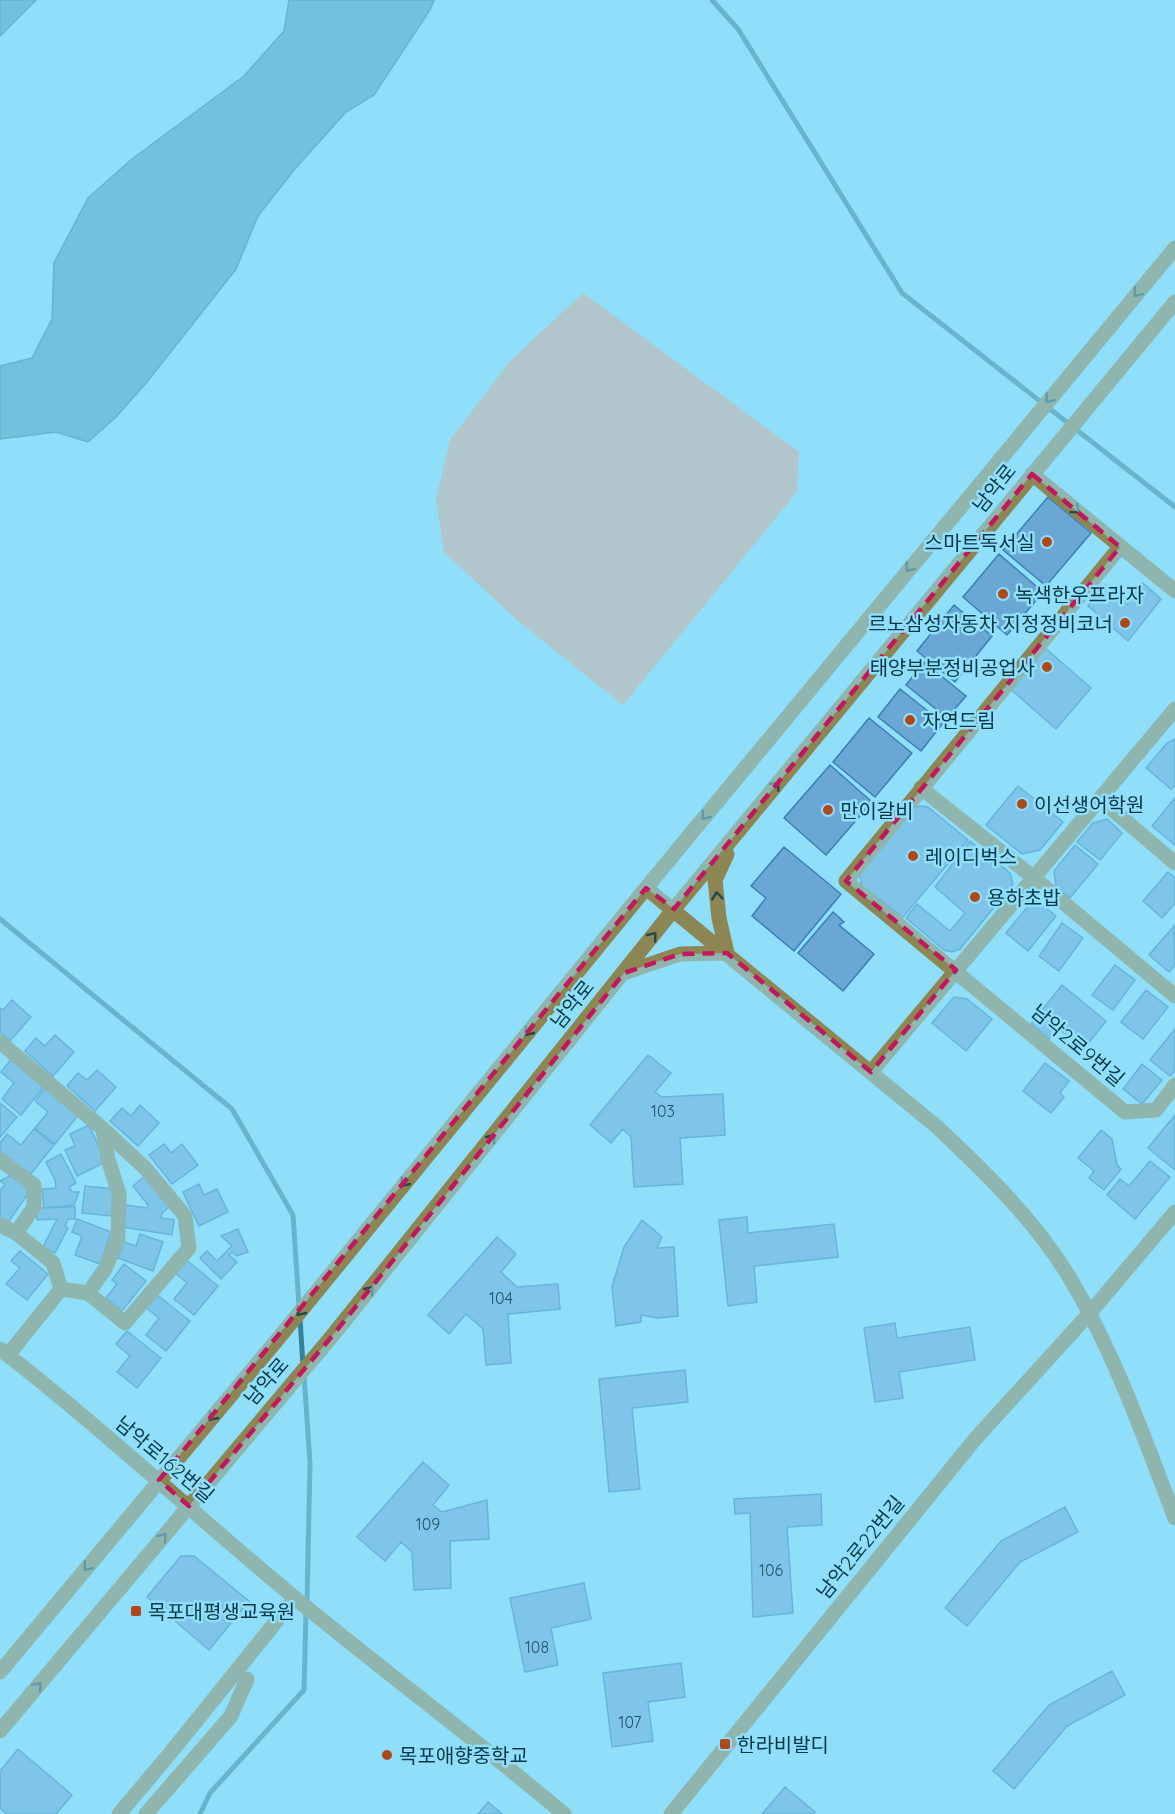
<svg xmlns="http://www.w3.org/2000/svg" width="1175" height="1814" viewBox="0 0 1175 1814" font-family="Quicksand,'Noto Sans KR',sans-serif">
<style>
.green{fill:#d9a896}
.water{fill:#49a0bb;stroke:#368198;stroke-width:1.5}
.lines{fill:none;stroke-linecap:round;stroke-linejoin:round}
.stream{stroke:#368198;stroke-width:5}
.building{fill:#6aa7d5;stroke:#3781b4;stroke-width:1.5}
.minor{stroke:#8c8654;stroke-width:15}
.oneway{stroke:#224849}
.marked{fill:none;stroke:#c2185b;stroke-width:4.5;stroke-dasharray:12 8;stroke-linejoin:round}
.poi-dot{fill:#ae491b;stroke:#90dffa;stroke-width:2}
.labels{text-anchor:middle;dominant-baseline:central;stroke-width:5;stroke-linejoin:round;paint-order:stroke}
.number-label{font-size:16px;fill:#20546a}
.street-label{font-size:20px;fill:#083846;stroke:#90dffa}
.poi-label{font-size:20px;fill:#083846;stroke:#90dffa;text-anchor:start}
</style>
<rect width="100%" height="100%" fill="#90dffa"/>
<path class="green" d="M583,293l216,159 -2,40 -174,213 -105,-84 -74,-69 -8,-53 14,-59 59,-78z"/>
<path class="water" d="M0,0h36l-36,36z
M289,0h145l-4,10 -56,85 -28,17 -52,58 -36,46 -22,53 -89,113 -31,35 -28,25 -32,-10 -56,7v-73l32,-8 20,-39 2,-56 34,-65 44,-39 112,-83 40,-45z"/>
<g class="lines">
<path class="stream" d="M712,0l26,29 164,264 273,214
M0,919l232,190 61,106 6,91
M300,1318l3,48
M304,1375l6,88 -3,139
M200,1814l10,-21 94,-103 2,-78"/>
</g>
<path class="building" d="M1048,497l43,36 -45,53 -43,-36z
M999,554l44,38 -36,43 -44,-38z
M1143,583l18,16 -33,42 -40,-35 17,-21 22,19z
M954,605l38,31 -37,46 -38,-31z
M1044,647l47,41 -35,41 -47,-41z
M924,662l42,34 -19,22 -41,-33z
M900,689l43,34 -22,28 -43,-34z
M869,718l43,35 -37,44 -42,-35z
M1175,739v46l-4,4 -25,-21 21,-25z
M830,765l42,37 -46,53 -42,-37z
M1018,786l45,36 -23,28 -18,4 -36,-29z
M1175,798v47l-23,-19z
M920,806l8,1 40,33 -65,77 -41,-31 -3,-15 52,-63z
M1107,819l15,14 -22,27 -23,-18 16,-19z
M970,841l40,32 3,11 -53,65 -8,3 -8,-2 -38,-32 11,-14 33,27 15,-18 -30,-26z
M1075,845l23,19 -28,34 -14,-12 -2,-15z
M784,847l57,47 -47,57 -42,-35 14,-18 -15,-12z
M1168,872l7,6v25l-13,15 -19,-17z
M1040,903l16,13 -28,35 -22,-18 23,-28z
M833,912l11,10 -5,3 35,29 -31,37 -45,-38z
M1062,923l21,15 -24,33 -20,-15z
M1174,926l1,39 -6,7 -20,-17z
M1115,965l20,15 -22,30 -21,-15z
M1062,985l44,36 -22,28 -26,-21 -9,11 -18,-15z
M1146,990l22,17 -25,32 -22,-17z
M954,997l13,2 25,20 -26,32 -34,-28z
M12,1000l19,17 -21,24 -10,-9v-24l3,2z
M1175,1029v41l-5,6 -20,-16z
M55,1035l19,17 -21,24 -28,-25 11,-13 9,8z
M648,1055l23,18 -16,19 7,5 61,-3 2,41 -45,3 3,46 -49,3 -3,-50 -8,-8 -12,14 -21,-18z
M12,1058l33,27 -24,30 -19,-16 12,-16 -13,-11z
M1045,1063l24,18 -9,12 4,4 -13,16 -28,-22z
M1142,1064l20,16 -20,24 -19,-15z
M97,1070l19,17 -21,24 -28,-25 11,-13 9,7z
M46,1087l33,27 -24,30 -20,-16 13,-16 -13,-11z
M0,1103l17,14 -17,20z
M140,1105l19,18 -21,23 -28,-25 12,-13 9,8z
M1175,1115v55l-27,-22z
M89,1125l17,37 -29,14 -12,-26 10,-4 -5,-12z
M34,1129l20,16 -24,30 -30,-24v-8l7,-9 14,11z
M1101,1130l11,9 5,26 4,4 -17,21 -15,-12 5,-7 -16,-13z
M164,1144l7,9 11,-9 16,21 -26,19 -23,-29z
M61,1154l15,29 -7,4 3,5h7l-5,13 -30,3 -2,-19 14,-1 -1,-8 -9,-18z
M1150,1161l20,16 -35,42 -28,-24 13,-16 9,7z
M12,1175l20,13 -25,36 -7,-5v-28l5,-7 -5,-3z
M145,1176l24,31 -7,6 -1,5 13,2 -2,15 -50,-8 4,-22 21,3 1,-3 -15,-19z
M199,1184l5,11 13,-6 11,23 -29,14 -16,-34z
M85,1186l30,3 -3,27 -30,-3z
M75,1207v12h-7l-3,7 3,2 -13,25 -12,-6 14,-28 -20,1 -1,-12z
M747,1217l1,16 86,-9 4,33 -84,9 3,36 -29,4 -9,-86z
M77,1219l34,13 -11,32 -25,-9 7,-19 -10,-4z
M642,1220l20,17 -5,11 17,-1 4,69 -21,2 -16,-3v7l-25,4 -4,-39 12,-40z
M238,1229l10,23 -11,4 -5,-4 -3,3 8,7 -16,17 -21,-21 7,-7 10,10 15,-15 -11,-10z
M140,1234l23,8 -10,29 -35,-13 6,-16 12,4z
M497,1237l19,17 -15,18 16,15 41,-3 2,25 -52,5 3,49 -25,2 -3,-36 -17,-15 -17,20 -21,-19z
M20,1251l28,23 -21,26 -21,-16 14,-16 -9,-7z
M185,1259l33,27 -24,29 -20,-16 13,-16 -13,-11z
M124,1264l22,17 -24,30 -16,-13 11,-14 -5,-4z
M156,1294l34,27 -24,30 -20,-16 13,-17 -14,-11z
M895,1323l2,15 73,-11 5,33 -76,12 4,26 -28,4 -11,-74z
M127,1331l34,27 -24,30 -20,-16 13,-16 -14,-12z
M685,1370l3,32 -56,6 8,81 -31,3 -10,-113z
M423,1462l26,23 -16,20 9,7 45,-12 2,39 -39,2 1,47 -37,2 -2,-38 -11,-10 -16,19 -28,-24z
M821,1494l1,31 -35,2 6,86 -40,4 -3,-104 -15,1 -1,-15z
M1065,1507l13,25 -58,30 -53,64 -22,-18 56,-67z
M181,1556h13l55,45 -40,49 -62,-53z
M584,1583l7,36 -40,9 7,37 -33,7 -15,-74z
M681,1663l4,34 -37,5 5,39 -41,6 -9,-74z
M1112,1671l13,24 -58,31 -53,63 -21,-18 56,-66z
M18,1749l54,46 -16,19h-49l-7,-6v-37z
M785,1787l30,25 -1,2h-52z
M488,1802l14,12h-24z"/>
<g class="lines">
<path class="minor" d="M1032,474l143,117
M1120,547l-274,334 279,231 31,-2 19,-25
M921,788l113,90 141,118
M1100,799l75,64
M646,888l290,238c49,46 100,95 135,154 44,74 73,158 104,238
M624,973l56,-19 47,-1 -8,-35 -4,-38 12,-26
M0,1042l103,87 42,39 40,48 4,32 -64,75 -37,-30 -27,-4 -53,66
M871,1072l304,-363
M0,1160l34,25v22l-18,26
M0,1225l16,8 37,30 8,26
M88,1293l17,-24 13,-31 1,-44 -11,-35 -5,-30
M0,1349c102,79 196,167 295,249 89,73 181,142 269,216
M0,1672l277,-332 369,-452 529,-640
M0,1731l333,-396 341,-426 501,-607
M119,1814l53,-63 123,-153
M146,1814l85,-98 16,-37
M671,1814l305,-376 113,-124 86,-102"/>
</g>
<defs><path id="oneway-chevron" d="M-2-3.5L2.5 0L-2 3.5" fill="none" stroke-width="1.6" stroke-linecap="round" stroke-linejoin="round" transform="scale(1.5)"/></defs>
<g class="oneway">
<use href="#oneway-chevron" transform="translate(1137 293) rotate(130)"/>
<use href="#oneway-chevron" transform="translate(1049 399) rotate(130)"/>
<use href="#oneway-chevron" transform="translate(1076 510) rotate(40)"/>
<use href="#oneway-chevron" transform="translate(909 568) rotate(129)"/>
<use href="#oneway-chevron" transform="translate(776 785) rotate(-51)"/>
<use href="#oneway-chevron" transform="translate(705 816) rotate(129)"/>
<use href="#oneway-chevron" transform="translate(717 896) rotate(-96)"/>
<use href="#oneway-chevron" transform="translate(653 936) rotate(-51)"/>
<use href="#oneway-chevron" transform="translate(528 1032) rotate(129)"/>
<use href="#oneway-chevron" transform="translate(492 1138) rotate(-51)"/>
<use href="#oneway-chevron" transform="translate(404 1183) rotate(129)"/>
<use href="#oneway-chevron" transform="translate(370 1290) rotate(-51)"/>
<use href="#oneway-chevron" transform="translate(300 1312) rotate(129)"/>
<use href="#oneway-chevron" transform="translate(212 1417) rotate(130)"/>
<use href="#oneway-chevron" transform="translate(163 1537) rotate(-50)"/>
<use href="#oneway-chevron" transform="translate(87 1567) rotate(130)"/>
<use href="#oneway-chevron" transform="translate(38 1686) rotate(-50)"/>
</g>
<path d="M0 0H1175V1814H0ZM1032,474l88,73 -274,334 110,89 -85,102 -144,-119 -47,1 -56,19 -291,362 -144,171 -30,-26 487,-592 28,21z" fill="#90dffa" fill-opacity=".55" fill-rule="evenodd"/>
<path class="marked" d="M1032,474l88,73 -274,334 110,89 -85,102 -144,-119 -47,1 -56,19 -291,362 -144,171 -30,-26 487,-592 28,21z"/>
<g class="poi-dot">
<circle cx="1047" cy="542" r="6"/>
<circle cx="1003" cy="594" r="6"/>
<circle cx="1125" cy="623" r="6"/>
<circle cx="1047" cy="667" r="6"/>
<circle cx="910" cy="720" r="6"/>
<circle cx="1022" cy="804" r="6"/>
<circle cx="828" cy="810" r="6"/>
<circle cx="913" cy="856" r="6"/>
<circle cx="975" cy="897" r="6"/>
<rect x="130" y="1605" width="12" height="12" rx="3"/>
<rect x="719" y="1738" width="12" height="12" rx="3"/>
<circle cx="387" cy="1755" r="6"/>
</g>
<g class="labels">
<g class="number-label">
<text x="663" y="1111">103</text>
<text x="501" y="1298">104</text>
<text x="428" y="1524">109</text>
<text x="771" y="1570">106</text>
<text x="537" y="1647">108</text>
<text x="630" y="1722">107</text>
</g>
<g class="street-label">
<text transform="translate(994 488) rotate(-51)">남악로</text>
<text transform="translate(572 1004) rotate(-51)">남악로</text>
<text transform="translate(1078 1045) rotate(40)">남악2로9번길</text>
<text transform="translate(266 1381) rotate(-49)">남악로</text>
<text transform="translate(165 1459) rotate(40)">남악로162번길</text>
<text transform="translate(860 1547) rotate(-51)">남악2로22번길</text>
</g>
<g class="poi-label">
<text x="1035" y="542" text-anchor="end">스마트독서실</text>
<text x="1015" y="594">녹색한우프라자</text>
<text x="1113" y="623" text-anchor="end">르노삼성자동차 지정정비코너</text>
<text x="1035" y="667" text-anchor="end">태양부분정비공업사</text>
<text x="922" y="720">자연드림</text>
<text x="1034" y="804">이선생어학원</text>
<text x="840" y="810">만이갈비</text>
<text x="925" y="856">레이디벅스</text>
<text x="987" y="897">용하초밥</text>
<text x="148" y="1611">목포대평생교육원</text>
<text x="737" y="1744">한라비발디</text>
<text x="399" y="1755">목포애향중학교</text>
</g>
</g>
</svg>
